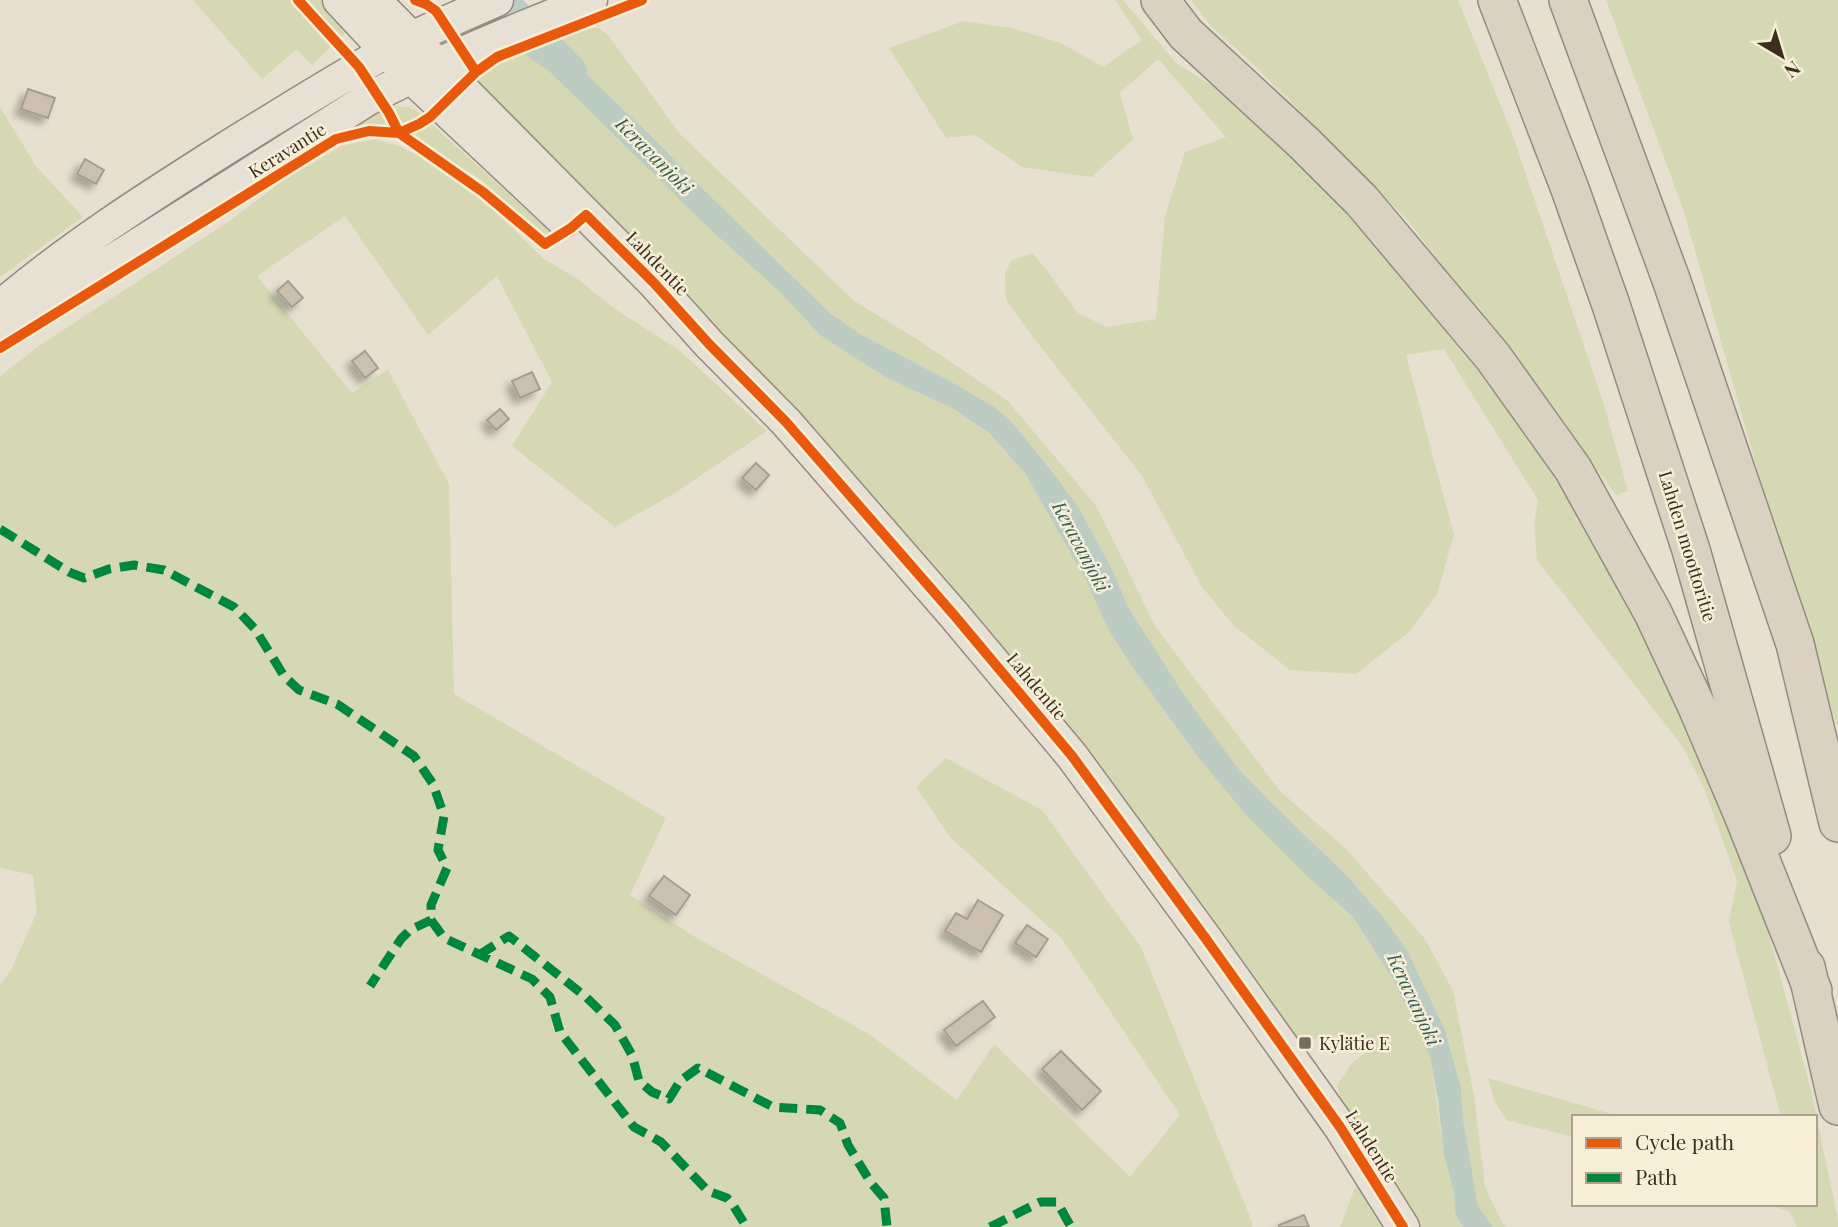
<svg xmlns="http://www.w3.org/2000/svg" width="1838" height="1227" viewBox="0 0 1838 1227" font-family="'Playfair Display',serif">
<style>
.green{fill:#d6d7b3}
.water{fill:#bcccc2}
.lines{fill:none;stroke-linecap:round;stroke-linejoin:round}
.river{stroke:#bcccc2;stroke-width:30}
.building{fill:#cbbfb2;stroke:#a89c90;stroke-width:2;filter:url(#shadow)}
.major-casing{stroke:#928b80;stroke-width:35}
.highway-casing{stroke:#928b80;stroke-width:40}
.major{stroke:#e6e1d4;stroke-width:32}
.highway{stroke:#dad1c2;stroke-width:37}
.quiet{stroke:#00873e;stroke-width:9;stroke-dasharray:18 9;stroke-linecap:butt}
.cycleway-casing{stroke:#f7eed8;stroke-width:15}
.cycleway{stroke:#e8590c;stroke-width:10}
.poi-dot{fill:#786c5e;stroke:#f7eed8;stroke-width:2.5}
.labels{text-anchor:middle;dominant-baseline:central;stroke-width:5;stroke-linejoin:round;paint-order:stroke}
.street-label{font-size:18px;fill:#3d2e20;stroke:#f7eed8}
.poi-label{font-size:18px;fill:#3d2e20;stroke:#f7eed8;text-anchor:start}
.water-label{font-size:19px;font-style:italic;fill:#2f5d5a;stroke:#f7eed8}
</style>
<defs>
<filter id="shadow"><feDropShadow dx="-6" dy="6" stdDeviation="3.5" flood-color="#0004"/></filter>
</defs>
<rect width="100%" height="100%" fill="#e7e0d1"/>
<path class="green" d="M193,0h187l-68,65 -15,-16 -35,30z
M1115,0h8l53,63 41,26 66,50 97,102 182,233 81,136 85,196 42,133 41,151 27,130v7h-41l-7,-15 -22,-8h47v-87h-34l-52,-195 8,-41 -33,-93 -21,-41 -146,-187 -3,-35 4,-25 -94,-151 -38,6 48,180 -17,59 -28,38 -53,42 -66,-4 -57,-45 -31,-38 -60,-111 -116,-148 -20,-29 -1,-26 6,-12 21,-8 14,16 32,44 29,14 49,-8 9,-103 20,-64 41,-15 -68,-78 -38,34 13,46 -41,38 -70,-10 -47,-32 -29,3 -57,-90 75,-27 48,7 49,15 42,24 39,-27z
M1191,0h267l55,136 91,269 24,86 -12,4 -206,-272 -65,-67 -89,-89 -45,-41z
M1606,0h232v728l-33,-92 -122,-427z
M581,28h18l9,7 72,99 174,167 66,40 88,60 89,106 58,119 124,164 67,59 79,90 28,52 21,105 11,91 17,35 5,5h-14l-15,-21 -15,-87 -2,-31 -16,-58 -38,-80 -24,-33 -34,-39 -78,-76 -34,-35 -54,-72 -55,-88 -15,-36 -36,-66 -25,-35 -41,-49 -63,-41 -88,-46 -30,-21 -127,-124 -59,-60 -63,-60 -17,-26 -2,-7z
M523,53l27,18 231,221 40,44 64,41 69,32 35,24 36,40 61,107 22,49 23,36 67,92 111,121 44,39 41,64 36,74 14,100 10,38 1,20 8,14h-42l-35,-57 -40,-56 -9,-29 16,-23 19,-14 -10,-10 -67,1 -192,-262 -633,-687c11,-25 29,-28 53,-37z
M391,106l16,1 10,4 136,123 -3,4h-6l-64,-59 -66,-41 -13,-11h-24l-37,7 30,-19z
M0,107l36,59 47,51 -83,60z
M377,139l24,8 41,21 48,39 53,51 36,22 32,26 69,45 87,80 -92,62 -60,34 -103,-81 40,-64 -55,-106 -69,59 -83,-119 -88,60 95,117 36,-23 61,114 5,210 212,124 -36,77 65,42 174,97 88,66 37,-56 136,133 50,-62 -118,-176 -112,-102 -34,-50 30,-29 96,52 99,137 111,275v5h-1252v-242l11,-15 26,-58 -4,-37 -33,-7v-492l39,-30 195,-128 47,-36 62,-37z
M1488,1078l134,39h-48v20l-68,-17 -12,-20z
M1358,1180l30,47h-48z"/>
<path class="water" d="M562,36l2,7 17,26 63,60 59,60 127,124 30,21 88,46 46,27 17,14 41,50 25,34 36,66 15,36 56,88 53,72 34,35 78,76 34,39 24,33 38,80 16,58 2,31 15,87 15,21h-30l-8,-14 -1,-20 -10,-38 -6,-54 -8,-45 -36,-75 -41,-64 -44,-39 -62,-62 -49,-59 -67,-92 -23,-36 -22,-49 -61,-107 -36,-40 -35,-24 -69,-32 -64,-41 -41,-44 -69,-62 -161,-158 -27,-19z"/>
<g class="lines">
<path class="river" d="M502,0l70,71"/>
</g>
<path class="building" d="M28,89l27,9 -7,20 -27,-9z
M85,159l19,11 -8,14 -19,-10z
M288,281l15,17 -11,9 -15,-16z
M365,351l13,17 -13,10 -13,-17z
M532,372l8,17 -20,9 -8,-17z
M500,409l9,10 -13,11 -9,-10z
M756,463l13,12 -13,15 -14,-12z
M664,876l26,19 -14,20 -27,-19z
M978,900l25,15 -22,37 -36,-21 11,-18 11,6z
M1027,925l21,14 -12,18 -21,-14z
M983,1001l12,16 -39,29 -12,-16z
M1061,1051l40,40 -19,19 -40,-41z
M1304,1215l5,12h-30v-2z"/>
<g class="lines">
<g class="major-casing">
<path id="major" d="M339,0l72,77 153,144
M374,0l280,283 55,61 77,78 168,193 118,141 134,183 134,188 63,100
M0,307c71,-61 152,-112 231,-162 59,-36 118,-74 179,-106 28,-14 58,-26 87,-39
M0,332l368,-233c72,-38 147,-69 223,-99"/>
</g>
<g class="highway-casing">
<path id="highway" d="M1160,0l26,34 118,109 58,58 131,156 80,112 80,144 44,94 46,108 70,176
M1497,0l73,189 41,116 80,245 81,286
M1568,0l104,282 123,362 43,179
M1806,967l32,139"/>
</g>
<use href="#major" class="major"/>
<use href="#highway" class="highway"/>
<path class="quiet" d="M0,529l69,43 15,6 25,-9 25,-4 30,5 70,37 21,22 29,47 15,14 38,14 77,52 19,28 11,32 -6,34 9,18 -16,37v15l-21,10 -9,9 -31,47
M431,920l13,18 88,41 18,18 10,35 74,95 27,15 47,49 19,7 6,7 11,18 5,4
M479,955l30,-19 77,61 29,28 17,30 7,26 13,11 17,7 11,-18 18,-13 75,39 47,3 20,13 8,22 23,38 13,15 3,29
M990,1227l50,-25h17l14,25"/>
<g class="cycleway-casing">
<path id="cycleway" d="M298,0l61,67 30,46 10,20 84,59 62,52 26,-16 15,-13 68,68 55,61 77,78 168,193 118,141 134,183 134,188 63,100
M415,0l11,4 10,7 40,61
M0,348l336,-209 33,-8 30,2 20,-9 11,-7 46,-45 21,-15 145,-57"/>
</g>
<use href="#cycleway" class="cycleway"/>
</g>
<rect class="poi-dot" x="1298" y="1036" width="14" height="14" rx="3.5"/>
<g class="labels">
<g class="street-label">
<text transform="translate(287 150) rotate(-32)">Keravantie</text>
<text transform="translate(658 263) rotate(46)">Lahdentie</text>
<text transform="translate(1688 546) rotate(73)">Lahden moottoritie</text>
<text transform="translate(1037 686) rotate(50)">Lahdentie</text>
<text transform="translate(1372 1146) rotate(58)">Lahdentie</text>
</g>
<g class="poi-label">
<text x="1319" y="1043">Kylätie E</text>
</g>
<g class="water-label">
<text transform="translate(655 155) rotate(45)">Keravanjoki</text>
<text transform="translate(1082 546) rotate(62)">Keravanjoki</text>
<text transform="translate(1415 999) rotate(65)">Keravanjoki</text>
</g>
</g>
<rect x="1572" y="1115" width="245" height="91" fill="#f7eed8" stroke="#ada18e" stroke-width="2"/>
<rect x="1586" y="1138" width="35" height="10" fill="#e8590c" stroke="#ada18e" stroke-width="2"/>
<text x="1635" y="1150" font-size="21" fill="#3d2e20">Cycle path</text>
<rect x="1586" y="1173" width="35" height="10" fill="#00873e" stroke="#ada18e" stroke-width="2"/>
<text x="1635" y="1185" font-size="21" fill="#3d2e20">Path</text>
<g transform="translate(1782 56) rotate(142)" stroke="#f7eed8" stroke-width="5" paint-order="stroke">
<path d="M0-5L12 26L0 18L-12 26Z" fill="#3d2e20"/>
<text y="-10" font-size="19" font-weight="bold" text-anchor="middle" fill="#3d2e20">N</text>
</g>
</svg>
